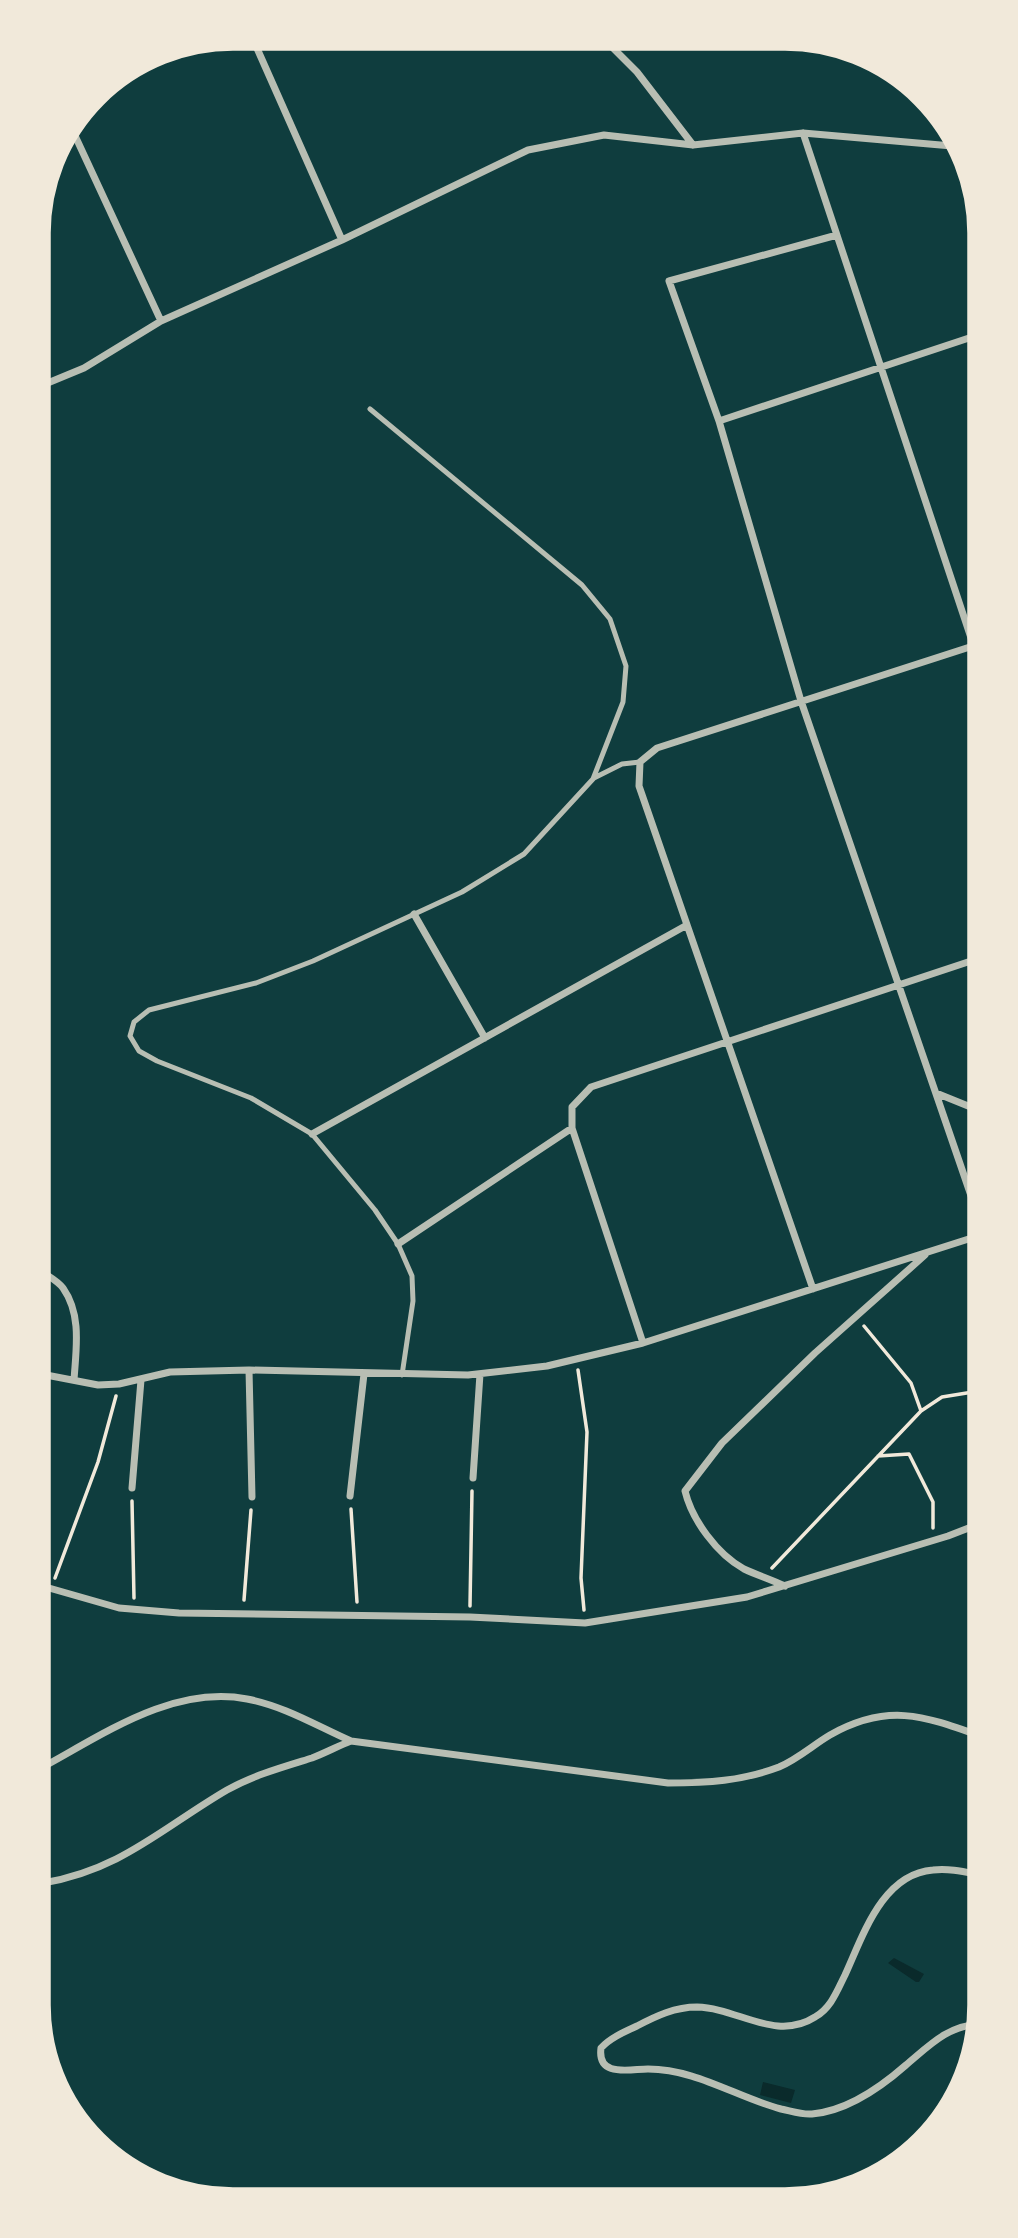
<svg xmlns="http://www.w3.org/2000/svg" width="1018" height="2238" viewBox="0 0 1018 2238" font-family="'Source Sans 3',sans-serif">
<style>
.water{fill:#0a2a2b}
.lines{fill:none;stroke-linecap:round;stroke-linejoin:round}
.path{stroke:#f1e9da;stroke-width:3.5}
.service{stroke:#b8beb3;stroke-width:5}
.minor{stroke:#b8beb3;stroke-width:7}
.rim{fill:none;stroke:#f1e9da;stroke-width:3.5}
</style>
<rect width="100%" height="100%" fill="#0f3d3e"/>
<path class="water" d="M894,1958l30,16 -5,8h-3l-28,-19z
M763,2082l32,8 -4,13 -31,-8z"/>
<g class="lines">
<path class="path" d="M864,1326l47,57 10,28
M578,1370l9,62 -6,146 3,32
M878,1456l31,-2 24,48v26
M132,1501l2,97
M351,1509l6,93
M772,1568l149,-157 21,-14 37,-6
M55,1578l43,-116 18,-66
M244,1600l7,-90
M470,1606l2,-115"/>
<path class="service" d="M744,40l86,4
M607,42l98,-2
M370,409l212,176 28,34 16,47 -3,36 -30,77 -69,75 -62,38 -149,69 -57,22 -107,27 -15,12 -4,14 9,15 18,10 94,37 61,36 63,76 23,34 14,32 1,25 -11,74
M594,778l28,-14 18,-2"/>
<path class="minor" d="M252,37l90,203
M577,39l30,3 30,30 56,73
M147,58l18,-8
M71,127l90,194
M803,133l173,520
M837,235l-168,46 50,140 82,280 177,515
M38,387l46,-19 77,-47 181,-81 186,-90 76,-15 89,10 110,-12 149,13
M719,421l256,-85
M414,914l71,124
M936,1093l42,17
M312,1134l375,-209
M398,1244l174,-116
M41,1271c7,5 17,10 22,17 19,27 13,61 11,92
M813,1289l-174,-503 1,-24 17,-14 319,-103
M643,1343l-71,-215v-21l19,-20 386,-128
M249,1370l3,127
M41,1374l57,11 21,-1 51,-12 79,-2 219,5 79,-9 96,-23 335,-107
M473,1478l7,-104
M132,1488l9,-108
M350,1496l14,-122
M42,1586l77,22 60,5 291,4 115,6 162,-26 201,-61 31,-12
M785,1586c-13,-6 -28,-11 -41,-17 -27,-15 -52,-49 -59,-78l37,-48 93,-90 110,-98
M43,1767c61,-33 130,-82 204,-68 37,7 70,27 104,42l317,42c39,0 74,-2 111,-16 19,-8 34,-22 51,-32 57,-32 92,-20 150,1
M43,1883c78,-13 119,-55 184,-93 27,-15 56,-23 85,-32 13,-5 26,-12 39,-17
M979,2024c-32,2 -50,22 -73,41 -25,22 -59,46 -94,49 -10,1 -21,-3 -31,-5 -45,-12 -85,-40 -133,-40 -18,0 -51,9 -47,-21 9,-10 23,-16 36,-22 19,-10 38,-19 60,-19 41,1 79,35 118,10 16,-9 22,-26 30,-42 18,-39 37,-101 88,-105 16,-2 32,2 47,5"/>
</g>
<path d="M0 0H1018V2238H0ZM233 49H785A184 184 0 0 1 969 233V2005A184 184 0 0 1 785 2189H233A184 184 0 0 1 49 2005V233A184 184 0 0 1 233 49Z" fill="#f1e9da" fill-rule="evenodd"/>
<path class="rim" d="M233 49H785A184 184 0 0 1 969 233V2005A184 184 0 0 1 785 2189H233A184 184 0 0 1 49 2005V233A184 184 0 0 1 233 49Z"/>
</svg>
